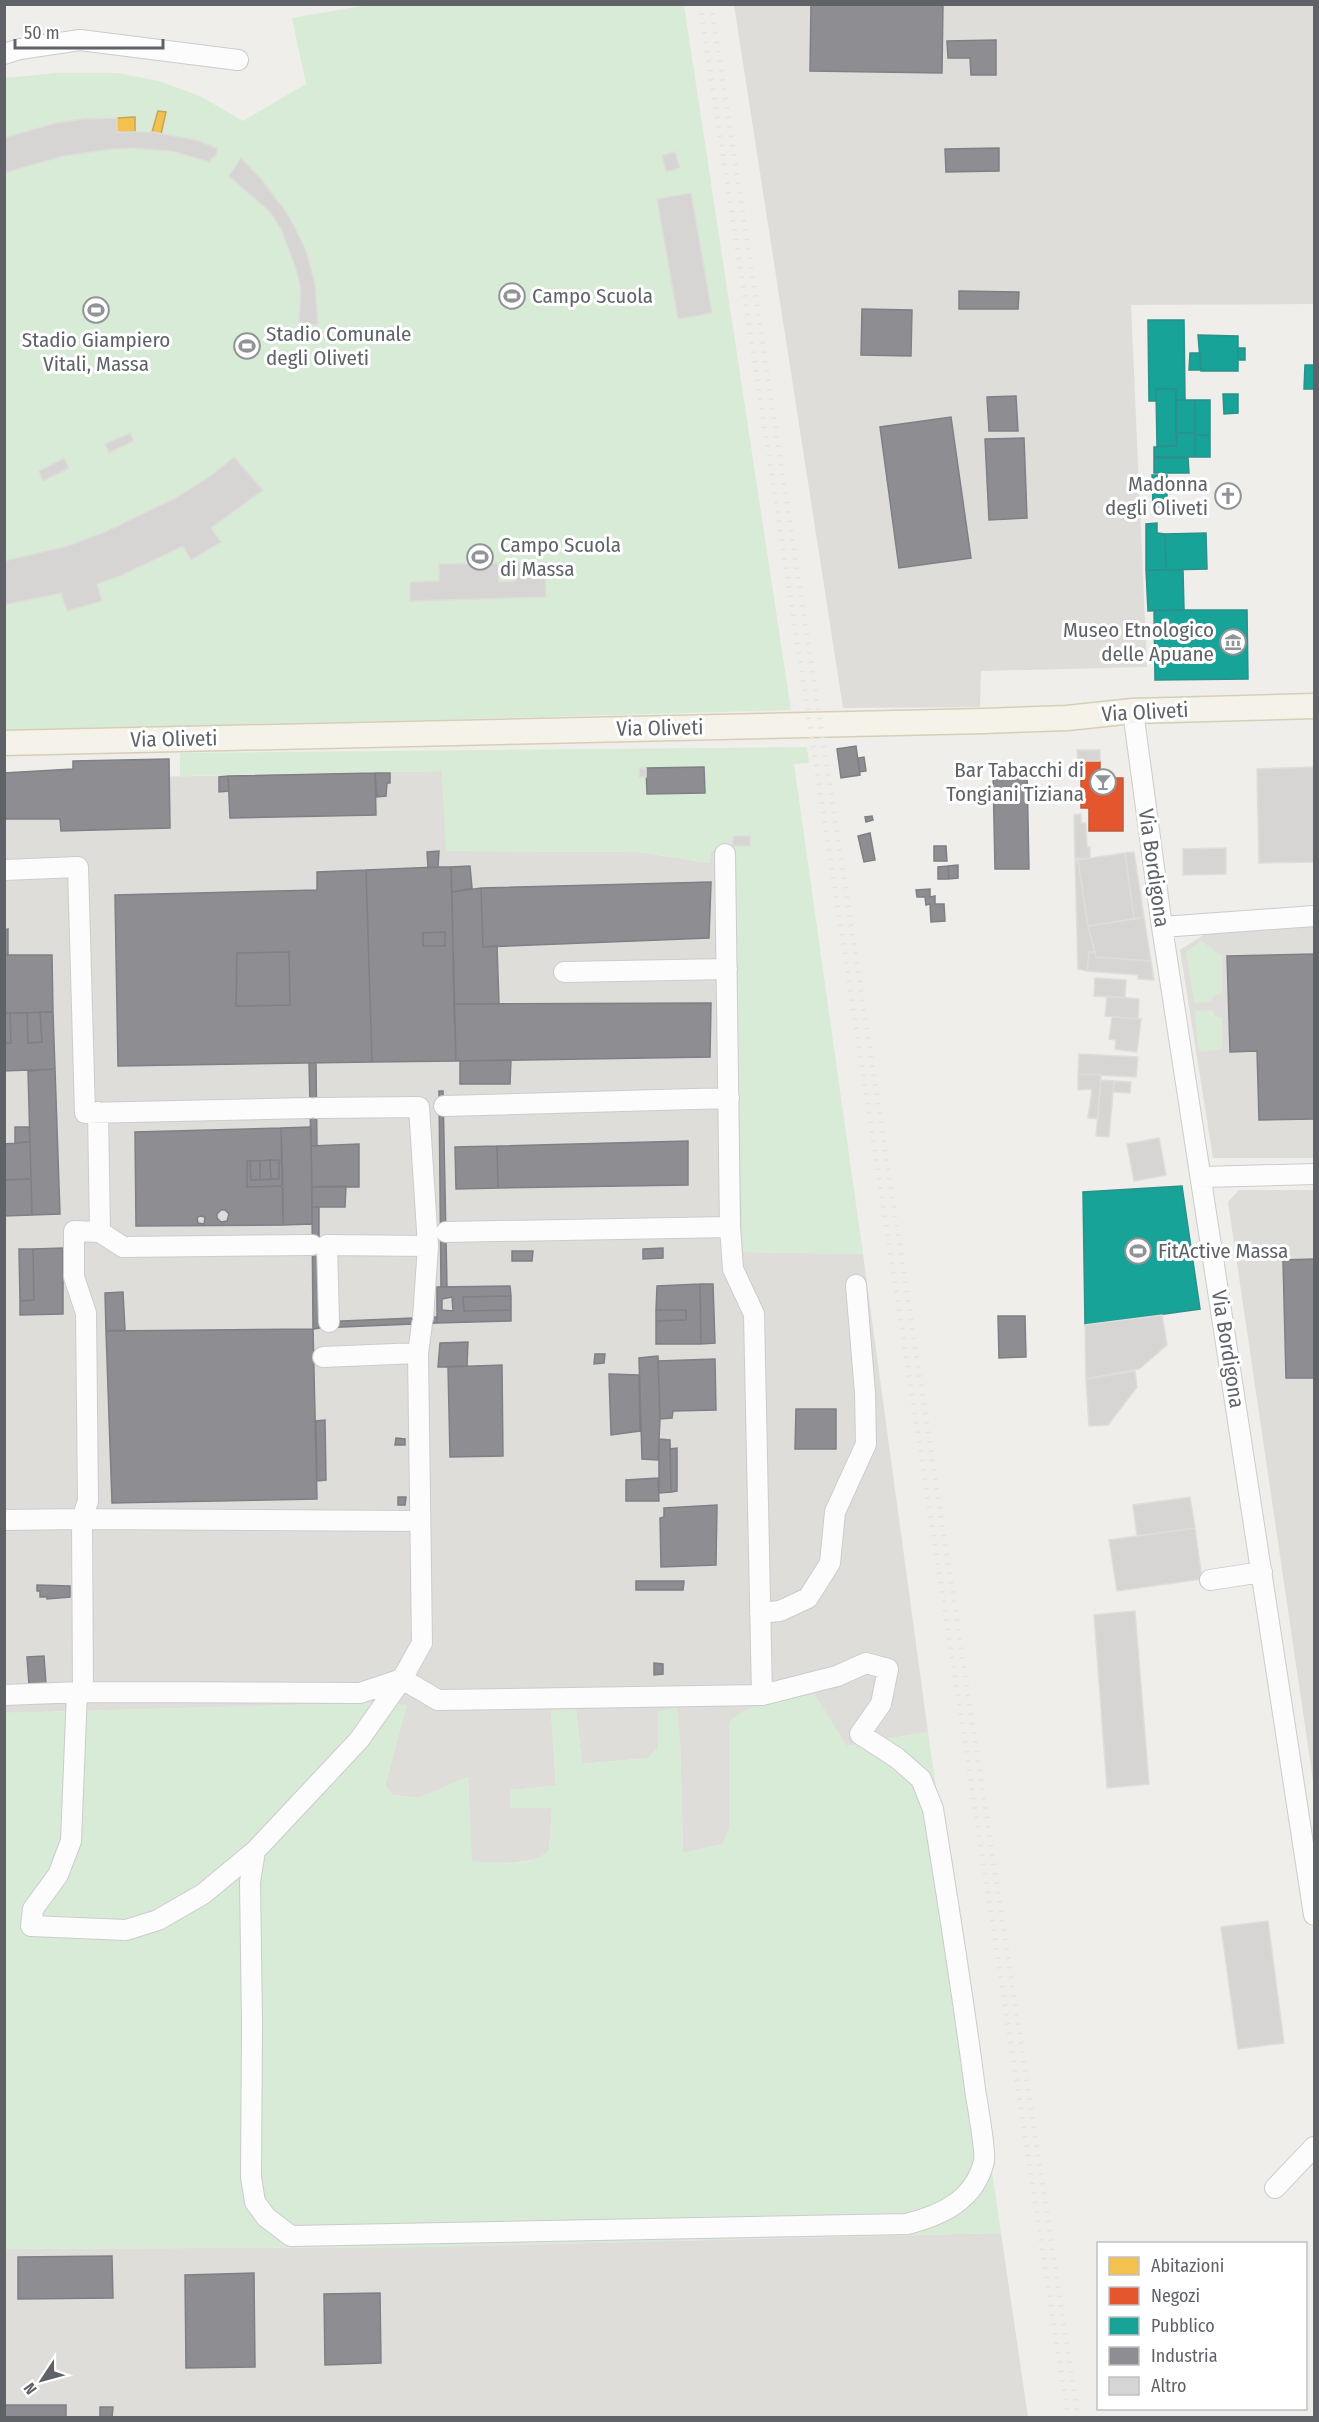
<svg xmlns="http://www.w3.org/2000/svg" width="1319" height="2422" viewBox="0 0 1319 2422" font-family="'Fira Sans Condensed',sans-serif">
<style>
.industrial{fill:#dfddda}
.green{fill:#d8ebd6}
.homes{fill:#f2c14e;stroke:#c6a556;stroke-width:1.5}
.shops{fill:#e4572e;stroke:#bc5b3f;stroke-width:1.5}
.public{fill:#17a398;stroke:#2d908a;stroke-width:1.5}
.industry{fill:#8d8d92;stroke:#7f8085;stroke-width:1.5;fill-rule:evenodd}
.building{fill:#d6d5d3;stroke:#deddd9;stroke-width:1.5}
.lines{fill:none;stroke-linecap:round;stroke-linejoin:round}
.minor-casing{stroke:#cbcccc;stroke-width:22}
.major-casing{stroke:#d7ceb8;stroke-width:27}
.minor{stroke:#fdfcfc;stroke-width:20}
.major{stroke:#f4f2e9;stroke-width:24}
.rail{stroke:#e4e4e4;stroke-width:4.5;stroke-dasharray:1.5 8;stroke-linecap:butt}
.labels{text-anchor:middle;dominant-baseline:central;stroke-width:6;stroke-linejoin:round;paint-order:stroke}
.poi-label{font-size:21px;fill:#5f6368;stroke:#fff;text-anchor:start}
.street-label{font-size:21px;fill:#5f6368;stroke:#fff}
</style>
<rect width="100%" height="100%" fill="#efeeea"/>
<path class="industrial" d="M734,5h580v299l-183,1 16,362 -166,4 -1,36 -137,1z
M442,771l5,80 192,1 70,11 2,-13 21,2 12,400 119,2 65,478 -81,14 -118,-24v108l-6,14 -40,9 -3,-114 -22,-28v37l-10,10 -66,6 -6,-55 -25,2 5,75 -45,4 -1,17 42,1 -3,43 -11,8 -26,4 -41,-1 -3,-85 -49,21 -27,-3 -7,-9 21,-81 -45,-2 -356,10 -1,-933z
M1314,924v234h-101l-33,-208 33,-21z
M1239,1190h75v597l-86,-585z
M1001,2233l27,184h-1023l-1,-168 420,-2z"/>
<path class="green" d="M373,4l311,1 107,705 -786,22v-654l52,-5h60l42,8 41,15 43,25 63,-37 -14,-66z
M807,747l2,16 -15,1 69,490 -120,-2 -11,-400 -20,-2 -3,13 -70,-11 -193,-1 -4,-80 -262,5v-23z
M1201,941l21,15v37l-9,3 -2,6 -17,1 -8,-51z
M1213,1010l2,6 7,2v31l-24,3 -3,-41z
M814,1693l33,53 81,-14 73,501 -577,14 -419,2 -1,-536 357,-10 46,2 -22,82 7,8 27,3 49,-21 4,84c26,2 55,7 77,-10l3,-43h-42l1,-18 45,-4 -5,-75 13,-5 12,3 6,55 66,-6 10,-10v-37l19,-3 3,31 3,114 40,-9 6,-14v-108c22,-21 56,-26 85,-29z"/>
<path class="homes" d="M158,111l8,1 -5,22 -9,-2z
M135,117v15h-18v-14z"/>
<path class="shops" d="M1081,761h19v17h23v53h-34v-23h-8z"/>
<path class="public" d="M1148,320h36l1,80h-9v-11h-20v12h-7z
M1198,335l40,1v35h-37z
M1238,348h7v12h-7z
M1190,353h11v17h-12z
M1305,365h9v24h-10z
M1156,389h20l1,57h-20z
M1223,394h15v19l-14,1z
M1176,400h19v33h-19z
M1195,400h15v35h-15z
M1176,433h19v24h-41v-10l23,-1z
M1195,435h15v22h-15z
M1154,458h34l1,15h-35z
M1152,475h15v32h-14z
M1157,523v10l8,1 1,36h-20v-46z
M1206,533l1,36 -41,1 -1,-36z
M1146,570h37l1,40 -36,1z
M1154,610h93l1,69 -93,1z
M1182,1186l18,123 -115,16 -2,-133z"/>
<path class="industry" d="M811,4h132l-1,69 -132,-2z
M996,40v35h-25l-1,-17h-22l-1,-17z
M999,148v23l-53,1 -1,-23z
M959,291l60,1 -1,17h-59z
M862,309l50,1 -1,46 -50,-1z
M1016,396l2,35h-29l-2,-34z
M951,417l20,141 -72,10 -19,-141z
M1024,438l3,80 -38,2 -4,-81z
M856,746l4,29 -19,3 -4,-29z
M864,757l2,14 -6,1 -2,-14z
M169,759l1,69 -109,3 -1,-12h-56v-46l69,-4v-8z
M704,767l1,26 -58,1 -1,-26z
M375,773h15v10h-3l-1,13 -9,1z
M375,773l1,42 -146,3 -2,-42z
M993,773h34l2,96h-34z
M228,776l1,15 -10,1v-15z
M872,816l1,4 -7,2 -1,-5z
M870,833l5,27 -11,2 -6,-26z
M934,846h12l1,15h-13z
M439,851l-1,16 -10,1 -1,-16z
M958,865v13l-9,1 -1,-13z
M470,866l2,22 -20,4 -1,-25z
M948,866l1,13h-11v-12z
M438,867h13l5,194 -84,1 -6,-192zM445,932v14h-22v-13z
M366,870l6,192 -254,4 -3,-171 202,-5v-18zM289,952l1,53 -54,1 1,-53z
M711,882l-2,56 -226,9 -2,-59z
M481,888l2,59 14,-1 2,58h-45l-2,-112z
M930,889v8l5,-1v8h9l1,17 -14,1 -1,-18 -4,1 -1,-8h-8l-1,-7z
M8,929v26h-4v-25z
M445,932v14h-22v-13z
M289,952l1,53 -54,1 1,-53z
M1314,954v165l-55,1 -2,-69 -27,1 -3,-96z
M4,955h48l1,57 -49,1z
M711,1003l-1,54 -254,4 -2,-57z
M40,1012l2,30 -14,1 -1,-30z
M40,1012h13l2,57 -51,2v-28h7l-1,-30h17l1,30 14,-1z
M4,1013h6l1,30h-7z
M511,1060l-1,24h-50v-23z
M309,1063h7l1,83h-6z
M55,1069l5,145 -28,1 -4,-144z
M439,1091h4l4,196h-6z
M15,1127h14l1,15 -15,1z
M311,1127l1,97 -29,1 -2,-97z
M281,1128l1,32 -35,1v26l36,-1v39l-147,1 -1,-94zM221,1210h4l4,4 -2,7 -6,1 -4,-4v-4zM200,1216l5,1 -1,7 -6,-1 -1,-5z
M688,1141v44l-190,3 -1,-42z
M30,1142l1,37 -27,1v-36z
M359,1144v43h-47l-1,-41z
M497,1146l1,42 -42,1 -1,-42z
M270,1160l1,19 -11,1v-19z
M270,1160h9v19h-8z
M279,1160h3l1,26 -36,1v-26h3l1,19 28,-1z
M250,1161h10v19h-9z
M31,1179l1,36 -28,1v-36z
M346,1186l-1,21h-33v-20z
M312,1207h7v121l-6,1z
M63,1248v66l-43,1v-14l14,-1 -1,-51z
M663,1248v10l-20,1v-10z
M19,1249h14l1,51 -14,1z
M512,1251h21l-1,10h-20z
M1314,1259v119h-28l-3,-118z
M700,1284h13l2,59 -14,1z
M700,1284l1,60h-45v-23l30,-1v-10h-30l1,-24z
M510,1286l1,10 -48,1 1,14 47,-1v11l-74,2v-36zM452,1297l1,14 -11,-1v-11z
M123,1292l2,38 -19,1 -1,-38z
M511,1296v14l-47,1 -1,-14z
M656,1310h30v10l-30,1z
M998,1316h27l1,41 -27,1z
M437,1317v6l-118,5v-6z
M313,1329l4,170 -205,4 -6,-172z
M468,1342l-1,24 -29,1 2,-24z
M595,1354h10l-1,9 -10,1z
M658,1356l2,63 -2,41 -16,-1 -3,-101z
M715,1359l1,51 -43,1 -1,7 -12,1 -2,-58z
M502,1365l1,91 -53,1 -2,-90z
M609,1374l30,1 1,56 -29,4z
M796,1409h40v40h-41z
M325,1420l1,60 -9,1 -1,-60z
M396,1438l9,1v6h-10z
M659,1439l11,1 1,52 -12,1z
M677,1448v43l-6,1 -1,-43z
M658,1478l1,23h-33v-21z
M398,1497h8l-1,8h-7z
M717,1505l-1,60 -55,2 -1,-49 4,-1v-9z
M636,1581h48l-1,9h-47z
M37,1585l33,1v11l-23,2v-2h-7v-6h-3z
M44,1656l2,28 -17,1 -2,-28z
M654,1663l9,1v10l-9,1z
M112,2256l1,42 -95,1v-42z
M254,2273l1,94 -69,1 -1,-93z
M380,2293l1,70 -56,2 -1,-71z
M4,2405h62v13h-62z
M100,2407h13l-1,11h-12z"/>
<path class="building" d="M117,118v14h35l44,8 21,8 -1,8 -5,3 -1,3 -38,-11 -40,-3 -20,1 -49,7 -59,17v-35l52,-15 27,-4z
M675,152l5,16 -14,4 -4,-17z
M241,158l20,21 26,34 9,17 10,21 9,33 3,41 -19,-2 2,-34 -5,-20 -15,-40 -11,-17 -41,-36z
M691,193l21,120 -34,6 -21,-120z
M130,433l4,8 -25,12 -4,-9z
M234,457l29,33 -52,38 10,14 -30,18 -8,-14 -63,30 -23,8 5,17 -35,10 -6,-18 -57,12v-44l64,-15 37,-14 69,-33 37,-23z
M64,458l5,10 -26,13 -4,-10z
M545,562l1,35 -136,4v-19l29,-1v-17l59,-1 1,19 16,-1v-18z
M1077,750h23v11h-22z
M1314,767v95l-55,1 -2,-94z
M639,768h7v9h-7z
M1081,814v9h5l1,24h3v11l-15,1 -1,-44z
M733,836h17v10h-17z
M1226,848v26l-43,1v-26z
M1134,852l10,65 -10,2 -9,-66z
M1125,853l9,66 -46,7 -10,-66z
M1078,860l10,66 7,26h-6l-2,19 -9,-2 -3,-108z
M1144,917l7,44 -55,-4 -8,-31z
M1089,952h6l1,5 55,4 3,19 -16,-1v-4l-51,-4z
M1095,978l31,2 -1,18 -31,-2z
M1107,996l32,3 -1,20 -33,-3z
M1112,1017l29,2 -4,33 -22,-3 1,-9 -7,-1z
M1079,1054l59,3 -2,20 -58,-3z
M1078,1074l23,1 -3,44 -10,-1 4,-29 -14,1z
M1101,1080l13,1 -5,56 -13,-1z
M1114,1081l17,1 -1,11 -17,-1z
M1159,1138l7,37 -32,6 -7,-37z
M1162,1315l5,30 -28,24 -53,10 -1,-54z
M1135,1371l2,16 -29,38 -19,1 -3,-47z
M1190,1497l5,31 -58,8 -4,-31z
M1195,1528l7,51 -85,12 -8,-51z
M1135,1611l14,173 -42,4 -13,-173z
M1268,1921l16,122 -46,6 -17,-122z"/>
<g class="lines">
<g class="minor-casing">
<path id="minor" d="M4,54l16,-5 60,-9 158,20
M1133,711l29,216 152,988
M4,870l74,-3 7,246 225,-5
M1162,927l152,-11
M564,972l163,-3
M444,1106l285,-8
M316,1108l103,-1 9,139
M1202,1177l112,-3
M100,1232l23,15 189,-2
M446,1232l284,-5
M329,1322l-2,-77 101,1 -5,72
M418,1353l4,-29
M323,1357l95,-4 4,290 -20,36 36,21 324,-5 -8,-381 -21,-45 -3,-42 -5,-373
M4,1520l78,-1 6,-18 -2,-188 -12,-36v-46l26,1 -2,-120
M1210,1580l52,-8
M760,1613l20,-2 28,-13 22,-35 5,-51 31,-68 -1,-51 -9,-108
M77,1692l-6,149 -13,34 -25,34 -2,17 95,4 32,-10 45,-26 52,-43 104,-111 43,-61
M83,1692l277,1 42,-14
M4,1695l79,-3 -1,-173 338,2
M255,1851l-5,31 2,142 -1,153 4,25 11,15 25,19 616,-12c35,-9 68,-24 77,-63 2,-11 -7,-58 -9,-72 -12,-94 -27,-187 -42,-280l-12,-30 -24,-21 -37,-24 21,-30 7,-35 -22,-6 -29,13 -75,19
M1275,2188l39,-41"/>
</g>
<g class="major-casing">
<path id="major" d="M4,743l980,-22 83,-3 66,-7 181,-5"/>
</g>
<use href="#minor" class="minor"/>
<use href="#major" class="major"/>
<path class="rail" d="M700,4l368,2414
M711,4l367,2414"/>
</g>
<defs>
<g id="stadium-ring" transform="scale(1.35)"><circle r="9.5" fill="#fff" stroke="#919496" stroke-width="1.5"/><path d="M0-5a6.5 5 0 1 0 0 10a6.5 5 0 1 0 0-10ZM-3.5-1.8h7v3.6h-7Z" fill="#919496"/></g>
<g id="church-ring" transform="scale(1.35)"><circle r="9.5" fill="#fff" stroke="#919496" stroke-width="1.5"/><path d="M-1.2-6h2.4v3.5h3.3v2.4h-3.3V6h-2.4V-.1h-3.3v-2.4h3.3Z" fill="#919496"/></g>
<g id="museum-ring" transform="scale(1.35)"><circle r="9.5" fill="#fff" stroke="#919496" stroke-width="1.5"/><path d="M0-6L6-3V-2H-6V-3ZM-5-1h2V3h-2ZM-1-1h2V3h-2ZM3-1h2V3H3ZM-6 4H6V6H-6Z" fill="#919496"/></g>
<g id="bar-ring" transform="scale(1.35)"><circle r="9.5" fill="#fff" stroke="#919496" stroke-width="1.5"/><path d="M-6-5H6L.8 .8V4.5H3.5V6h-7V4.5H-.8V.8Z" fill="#919496"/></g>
</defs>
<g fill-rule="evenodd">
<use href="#stadium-ring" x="512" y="296"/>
<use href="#stadium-ring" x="96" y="310"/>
<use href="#stadium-ring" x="247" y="346"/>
<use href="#church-ring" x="1228" y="496"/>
<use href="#stadium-ring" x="480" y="557"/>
<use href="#museum-ring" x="1233" y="642"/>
<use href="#bar-ring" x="1103" y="782"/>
<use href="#stadium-ring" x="1138" y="1251"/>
</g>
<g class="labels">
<g class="poi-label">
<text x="532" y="296">Campo Scuola</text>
<text x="266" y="334">Stadio Comunale<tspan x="266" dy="24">degli Oliveti</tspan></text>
<text x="96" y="340" text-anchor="middle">Stadio Giampiero<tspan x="96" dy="24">Vitali, Massa</tspan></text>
<text x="1208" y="484" text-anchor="end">Madonna<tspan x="1208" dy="24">degli Oliveti</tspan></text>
<text x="500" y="545">Campo Scuola<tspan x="500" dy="24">di Massa</tspan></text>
<text x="1214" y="630" text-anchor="end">Museo Etnologico<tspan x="1214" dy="24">delle Apuane</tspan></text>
<text x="1084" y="770" text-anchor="end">Bar Tabacchi di<tspan x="1084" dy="24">Tongiani Tiziana</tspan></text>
<text x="1158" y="1251">FitActive Massa</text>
</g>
<g class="street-label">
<text transform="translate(1145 712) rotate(-3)">Via Oliveti</text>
<text transform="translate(660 728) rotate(-1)">Via Oliveti</text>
<text transform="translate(174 739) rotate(-1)">Via Oliveti</text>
<text transform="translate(1154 868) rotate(82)">Via Bordigona</text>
<text transform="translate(1228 1349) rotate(81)">Via Bordigona</text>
</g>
</g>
<rect width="1319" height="2422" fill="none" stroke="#5f6368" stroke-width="12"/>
<rect x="1097" y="2242" width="210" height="168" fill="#ffffff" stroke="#bfc1c3" stroke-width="1.5"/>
<rect x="1109" y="2257" width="30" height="18" fill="#f2c14e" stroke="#bfc1c3" stroke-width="1.5"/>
<text x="1151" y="2272" font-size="18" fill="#5f6368">Abitazioni</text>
<rect x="1109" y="2287" width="30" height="18" fill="#e4572e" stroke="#bfc1c3" stroke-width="1.5"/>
<text x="1151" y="2302" font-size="18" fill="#5f6368">Negozi</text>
<rect x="1109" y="2317" width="30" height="18" fill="#17a398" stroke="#bfc1c3" stroke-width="1.5"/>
<text x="1151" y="2332" font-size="18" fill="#5f6368">Pubblico</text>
<rect x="1109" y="2347" width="30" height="18" fill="#8d8d92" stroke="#bfc1c3" stroke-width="1.5"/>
<text x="1151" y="2362" font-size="18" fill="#5f6368">Industria</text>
<rect x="1109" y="2377" width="30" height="18" fill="#d6d5d3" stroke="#bfc1c3" stroke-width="1.5"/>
<text x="1151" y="2392" font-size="18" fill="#5f6368">Altro</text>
<g transform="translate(42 2380) rotate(234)" stroke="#ffffff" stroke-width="4.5" paint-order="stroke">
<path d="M0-4.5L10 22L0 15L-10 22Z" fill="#5f6368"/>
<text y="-9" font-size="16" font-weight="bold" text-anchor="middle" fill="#5f6368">N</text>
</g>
<path d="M15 39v9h148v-9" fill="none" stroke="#5f6368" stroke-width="3"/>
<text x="24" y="39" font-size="18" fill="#5f6368" stroke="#ffffff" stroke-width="4.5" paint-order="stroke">50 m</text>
</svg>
